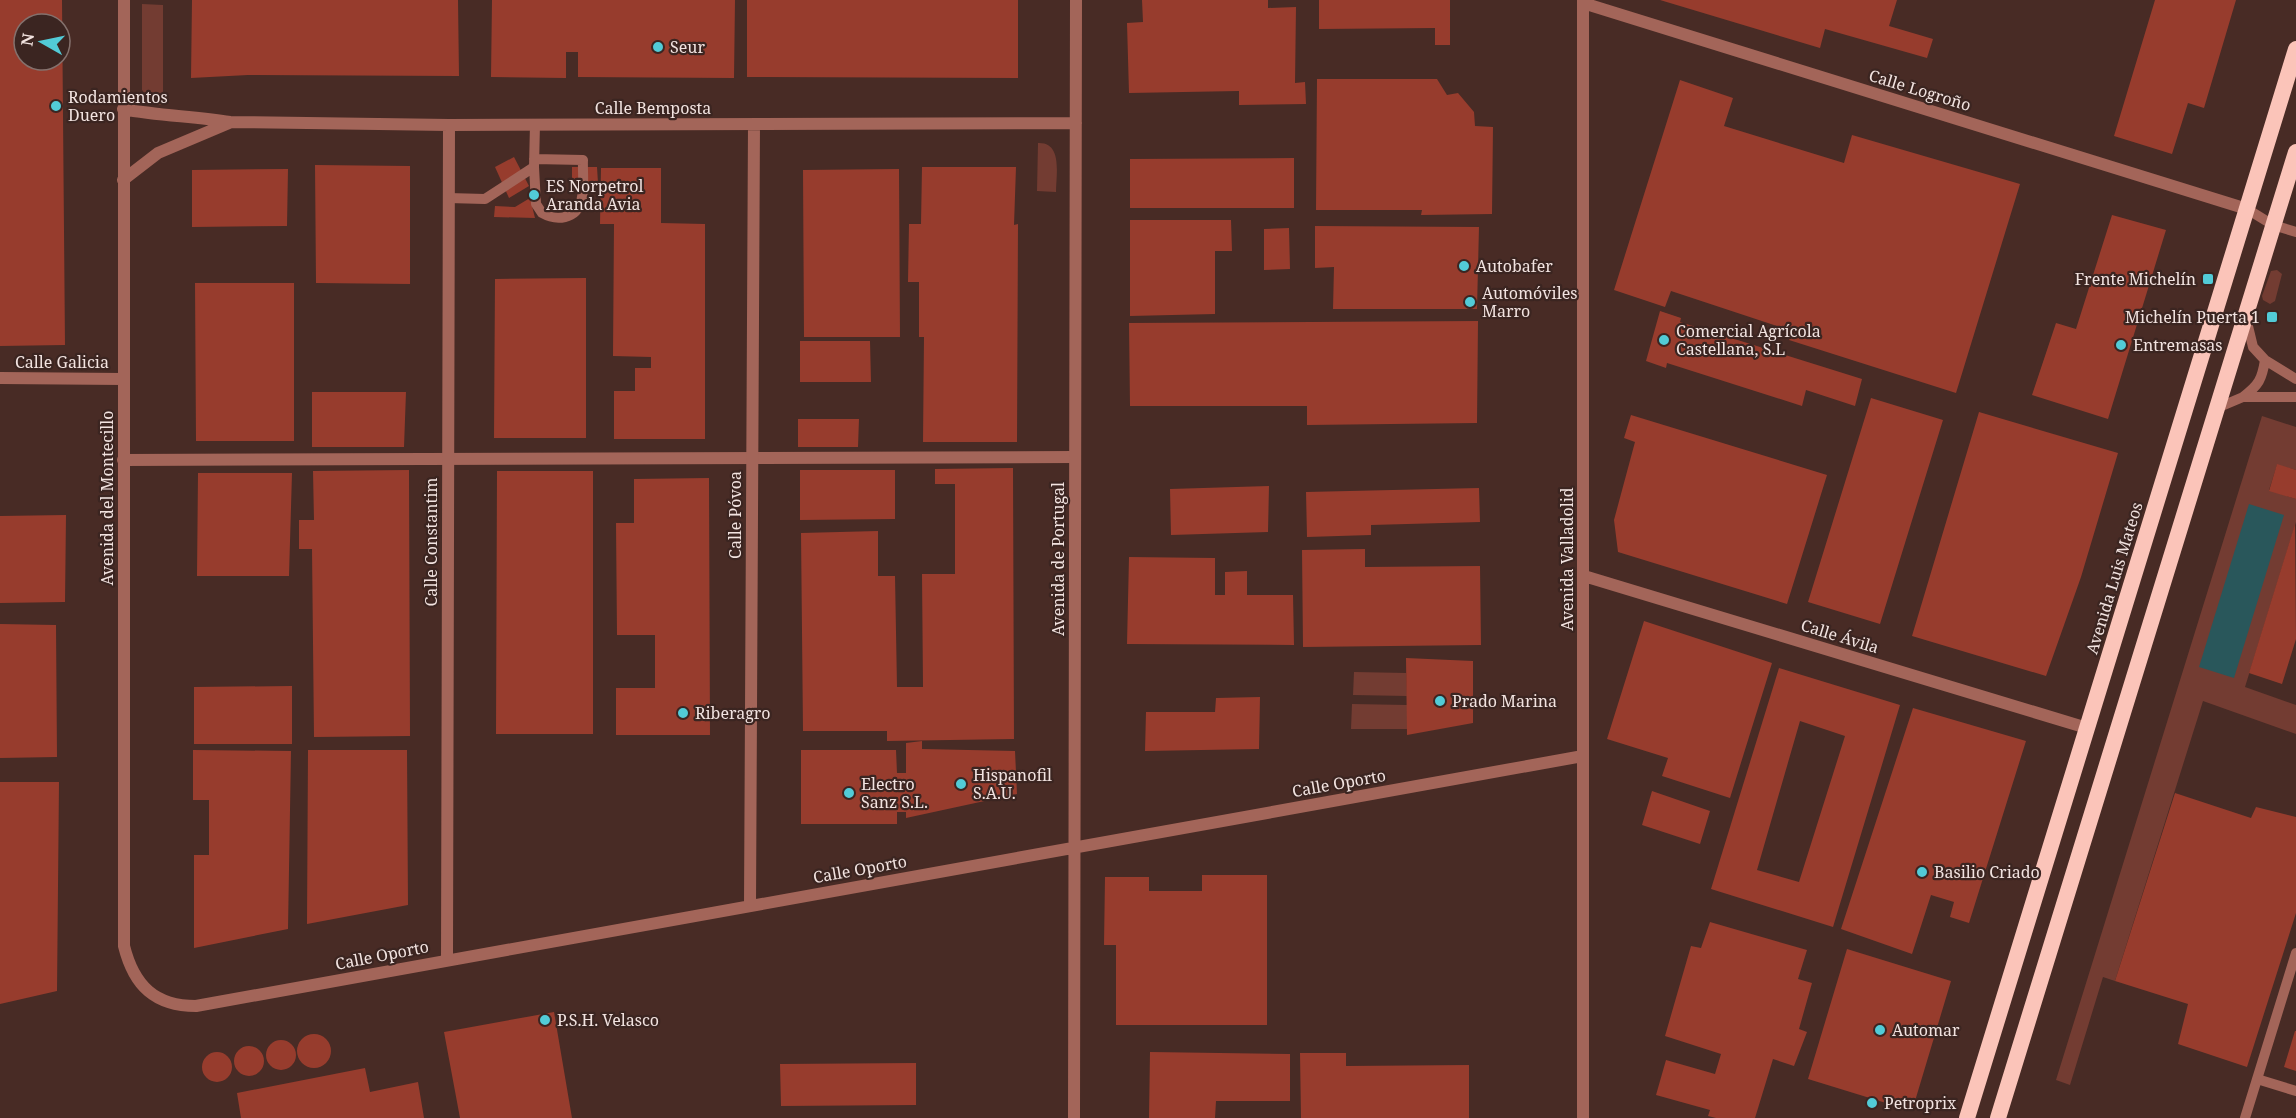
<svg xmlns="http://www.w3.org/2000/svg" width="2296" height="1118" viewBox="0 0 2296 1118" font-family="'Noto Serif',serif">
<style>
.built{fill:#482b25;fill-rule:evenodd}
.green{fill:#733c32}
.water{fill:#29575b}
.building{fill:#973c2d;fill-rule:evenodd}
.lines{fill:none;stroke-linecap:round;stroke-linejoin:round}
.service{stroke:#a36559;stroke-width:10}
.pedestrian{stroke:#a36559;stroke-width:12}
.minor{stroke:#a36559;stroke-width:12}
.trunk{stroke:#fbc4b9;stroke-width:16}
.poi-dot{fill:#52cbd7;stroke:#3b2521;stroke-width:2}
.labels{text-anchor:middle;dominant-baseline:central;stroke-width:4.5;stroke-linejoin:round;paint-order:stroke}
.poi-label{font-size:16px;fill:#f2e3e0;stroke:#3b2521;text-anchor:start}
.street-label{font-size:16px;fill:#f2e3e0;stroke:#3b2521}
</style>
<rect width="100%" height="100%" fill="#3b2521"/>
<path class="built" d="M0,0h2296v1118h-2296zM24,24h36v36h-36z"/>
<path class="green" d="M142,4l21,1v100l-10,-1 -11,-14z
M1038,143c25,-1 18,32 18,49l-19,-1z
M2277,270l5,4 -7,27 -5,3 -7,-4 -1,-4 9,-25z
M2262,416l34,11v43l-19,-5 -8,25 27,9v23l-51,165 51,18v29l-93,-33 -88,280 -12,-4 -33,108 -14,-5z
M1354,672l52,1 1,23 -54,-1z
M1352,704l55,1v24h-56z"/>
<path class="water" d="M2249,504l35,11 -50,163 -35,-11z"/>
<path class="building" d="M0,0h62l3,345 -65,1zM24,24h36v36h-36z
M192,0h266l1,76 -211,-1 -57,3z
M492,0h243l-1,78 -156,-1v-25h-12v26l-75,-1z
M747,0h271v78l-271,-1z
M1142,0h126v8l28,-1 -1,76 10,-1 1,22 -67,1v-14l-110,2 -2,-70 16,-1z
M1319,0h131v45h-15v-17l-116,1z
M1660,0h237l-8,26 44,13 -6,19 -102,-29 -5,19z
M2155,0h81l-32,108 -16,-5 -16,51 -58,-18z
M1317,79h120l10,16 11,-2 16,19 1,14 18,1 -1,87 -71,1 1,-5h-106z
M1680,80l53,18 -9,28 120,37 8,-28 168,49 -64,209 -167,-53 3,-9 -121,-40 -6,16 -51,-17z
M514,157l15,29 -20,12 -14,-31z
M1294,158v50h-164v-49z
M315,165l95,1v118l-94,-1z
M572,167h25l1,16h-26z
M922,167h94l-2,58 4,-1 -1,218h-94l1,-105h-5v-55h-11l1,-58h12z
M601,168h60v55l44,1v215h-91v-48h21v-23h16v-11l-38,-1 1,-132h-14z
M288,169l-1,57 -95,1v-57z
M899,169l1,168h-96l-1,-167z
M530,198l5,20 -41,-1 1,-11 20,1z
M2112,215l54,15 -58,189 -76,-24 24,-72 20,6z
M1130,220h101l1,31h-17v63l-85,2z
M1315,226l164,1 -2,82h-144l1,-42 -19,1z
M1289,228l1,41 -26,1v-41z
M586,278v160h-92l1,-159z
M195,283h99v158h-98z
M1660,311l21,7 -1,4 182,57 -7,27 -49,-16 -4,16 -135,-43 -1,5 -20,-7z
M1478,321l-1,102 -170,2v-19h-177l-1,-83z
M800,341h70l1,41h-71z
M312,392h94l-2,55h-92z
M1871,398l72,22 -63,204 -72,-22z
M1979,412l139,41 -37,124 -35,99 -134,-40z
M1631,415l196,60 -40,129 -169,-52 -4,-32 21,-78 -11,-4z
M798,419h61l-1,28h-60z
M2277,464l19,6v29l-27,-8z
M1013,468l1,271 -127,2v-10h-84l-2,-198 77,-2v45h17l2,111h26l-1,-113h33v-90h-20v-15z
M409,470l1,266 -96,1 -2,-188h-13v-29h15l-1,-49z
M800,470h95v49l-95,1z
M497,471h96v263h-97z
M198,473h94l-3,103h-92z
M709,478l1,257h-94v-47h39v-53h-38l-1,-112h18v-44z
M1269,486l-1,46 -97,3 -1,-46z
M1479,488l1,34 -109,3v10l-64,2 -1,-45z
M66,515l-1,87 -65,1v-87z
M2295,524l1,115 -14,45 -33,-11z
M1365,549v18l115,-1 1,79 -178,2 -1,-97z
M1129,557l86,1v37h10v-23l22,-1v24h46l1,50 -167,-1z
M1644,621l128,42 -42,135 -68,-22 6,-18 -61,-19z
M0,624l56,1 1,132 -57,1z
M1406,658l67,3v62l-66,12z
M1779,668l121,37 -67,222 -122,-38zM1800,721l45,15 -46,146 -42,-12z
M292,686v58h-98v-57z
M1260,697l-1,52 -114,2 1,-39h69l1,-14z
M1913,708l113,33 -57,182 -19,-6 4,-15 -23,-7 -19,59 -71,-25z
M922,741v8l93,2 2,43 -111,24v-6h-9v12h-96v-74h95l1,23h9v-30z
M193,750l98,1 -3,178 -94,19v-93h15v-55h-16z
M308,750h99l1,155 -101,19z
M0,782h59l-2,209 -57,13z
M1652,791l58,20 -10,33 -58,-19z
M2175,793l76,25 5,-11 40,10v96l-49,154 -69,-23 10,-40 -73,-23z
M1202,875h65v150h-151v-80h-12l1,-68h44v14h53z
M1710,922l97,28 -9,29 14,4 -13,46 8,3 -13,34 -21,-7 -18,59h-39l-8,-2 2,-6 -54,-15 10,-35 49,14 6,-20 -56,-18 26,-90 10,2z
M1847,949l104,32 -39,130 -104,-32z
M554,1012l18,106h-112l-16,-86z
M2295,1031h1v40l-12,-4z
M297 1051a17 17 0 1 1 34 0a17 17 0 1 1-34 0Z
M266 1055a15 15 0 1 1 30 0a15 15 0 1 1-30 0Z
M234 1061a15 15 0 1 1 30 0a15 15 0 1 1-30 0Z
M202 1067a15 15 0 1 1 30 0a15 15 0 1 1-30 0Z
M1150,1052l140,2v47h-74l-1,17h-66z
M1300,1053h46v13l123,-1v53h-168z
M916,1063v42l-135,1 -1,-42z
M365,1068l5,24 48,-10 6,36h-183l-4,-25z"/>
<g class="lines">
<path class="service" d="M534,167l2,37 6,9c7,4 14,6 23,4 24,-5 17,-38 18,-57l-49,-1
M448,198l37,1 49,-32 1,-43
M2247,209l26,16 23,7
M2246,318l7,29 12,13 31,19
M2243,397c16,-12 19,-18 22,-37
M2217,408l26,-11h53
M2257,1079l39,12
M2245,1118l51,-165"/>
<path class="pedestrian" d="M123,460l952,-3"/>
<path class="minor" d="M124,0v946c10,40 31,60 72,60l1387,-250
M1583,3l664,206
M123,109c36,7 72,7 107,13l219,3 627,-2
M123,180l35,-27 71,-30
M0,378l123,1
M1584,576l503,152
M750,905l4,-781
M447,959l2,-834
M1074,1118l2,-1118
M1583,1118v-1118"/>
<path class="trunk" d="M1967,1118l329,-1069
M1998,1118l298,-966"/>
</g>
<g class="poi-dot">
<circle cx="658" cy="47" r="6"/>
<circle cx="56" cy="106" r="6"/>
<circle cx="534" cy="195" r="6"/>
<circle cx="1464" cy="266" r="6"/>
<rect x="2202" y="273" width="12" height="12" rx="3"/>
<circle cx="1470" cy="302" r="6"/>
<rect x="2266" y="311" width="12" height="12" rx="3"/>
<circle cx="1664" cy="340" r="6"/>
<circle cx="2121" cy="345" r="6"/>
<circle cx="1440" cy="701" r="6"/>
<circle cx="683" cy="713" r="6"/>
<circle cx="961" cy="784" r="6"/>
<circle cx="849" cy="793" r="6"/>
<circle cx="1922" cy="872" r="6"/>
<circle cx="545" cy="1020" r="6"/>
<circle cx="1880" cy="1030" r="6"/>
<circle cx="1872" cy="1103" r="6"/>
</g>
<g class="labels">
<g class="poi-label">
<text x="670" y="47">Seur</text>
<text x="68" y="97">Rodamientos<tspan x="68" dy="18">Duero</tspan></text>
<text x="546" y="186">ES Norpetrol<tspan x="546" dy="18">Aranda Avia</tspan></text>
<text x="1476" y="266">Autobafer</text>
<text x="2196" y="279" text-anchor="end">Frente Michelín</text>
<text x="1482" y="293">Automóviles<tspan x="1482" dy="18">Marro</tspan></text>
<text x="2260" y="317" text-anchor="end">Michelín Puerta 1</text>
<text x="1676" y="331">Comercial Agrícola<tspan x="1676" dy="18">Castellana, S.L</tspan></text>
<text x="2133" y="345">Entremasas</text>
<text x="1452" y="701">Prado Marina</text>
<text x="695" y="713">Riberagro</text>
<text x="973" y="775">Hispanofil<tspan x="973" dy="18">S.A.U.</tspan></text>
<text x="861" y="784">Electro<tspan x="861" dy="18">Sanz S.L.</tspan></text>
<text x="1934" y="872">Basilio Criado</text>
<text x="557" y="1020">P.S.H. Velasco</text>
<text x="1892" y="1030">Automar</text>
<text x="1884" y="1103">Petroprix</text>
</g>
<g class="street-label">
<text transform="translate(1920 90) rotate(17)">Calle Logroño</text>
<text x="653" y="108">Calle Bemposta</text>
<text x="62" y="362">Calle Galicia</text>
<text transform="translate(107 498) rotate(-90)">Avenida del Montecillo</text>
<text transform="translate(735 515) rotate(-90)">Calle Póvoa</text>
<text transform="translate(431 542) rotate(-90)">Calle Constantim</text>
<text transform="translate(1058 559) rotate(-90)">Avenida de Portugal</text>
<text transform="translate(1567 559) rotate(-90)">Avenida Valladolid</text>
<text transform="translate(2114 578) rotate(-73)">Avenida Luis Mateos</text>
<text transform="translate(1840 636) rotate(17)">Calle Ávila</text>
<text transform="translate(1339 783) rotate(-10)">Calle Oporto</text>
<text transform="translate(860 869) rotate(-10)">Calle Oporto</text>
<text transform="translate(382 955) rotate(-11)">Calle Oporto</text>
</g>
</g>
<g transform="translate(42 42) rotate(279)"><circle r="28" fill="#3b2521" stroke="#84716d" stroke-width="1.5"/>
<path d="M0-4.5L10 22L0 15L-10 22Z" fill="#52cbd7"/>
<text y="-9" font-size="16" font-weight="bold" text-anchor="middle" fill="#f2e3e0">N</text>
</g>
</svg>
